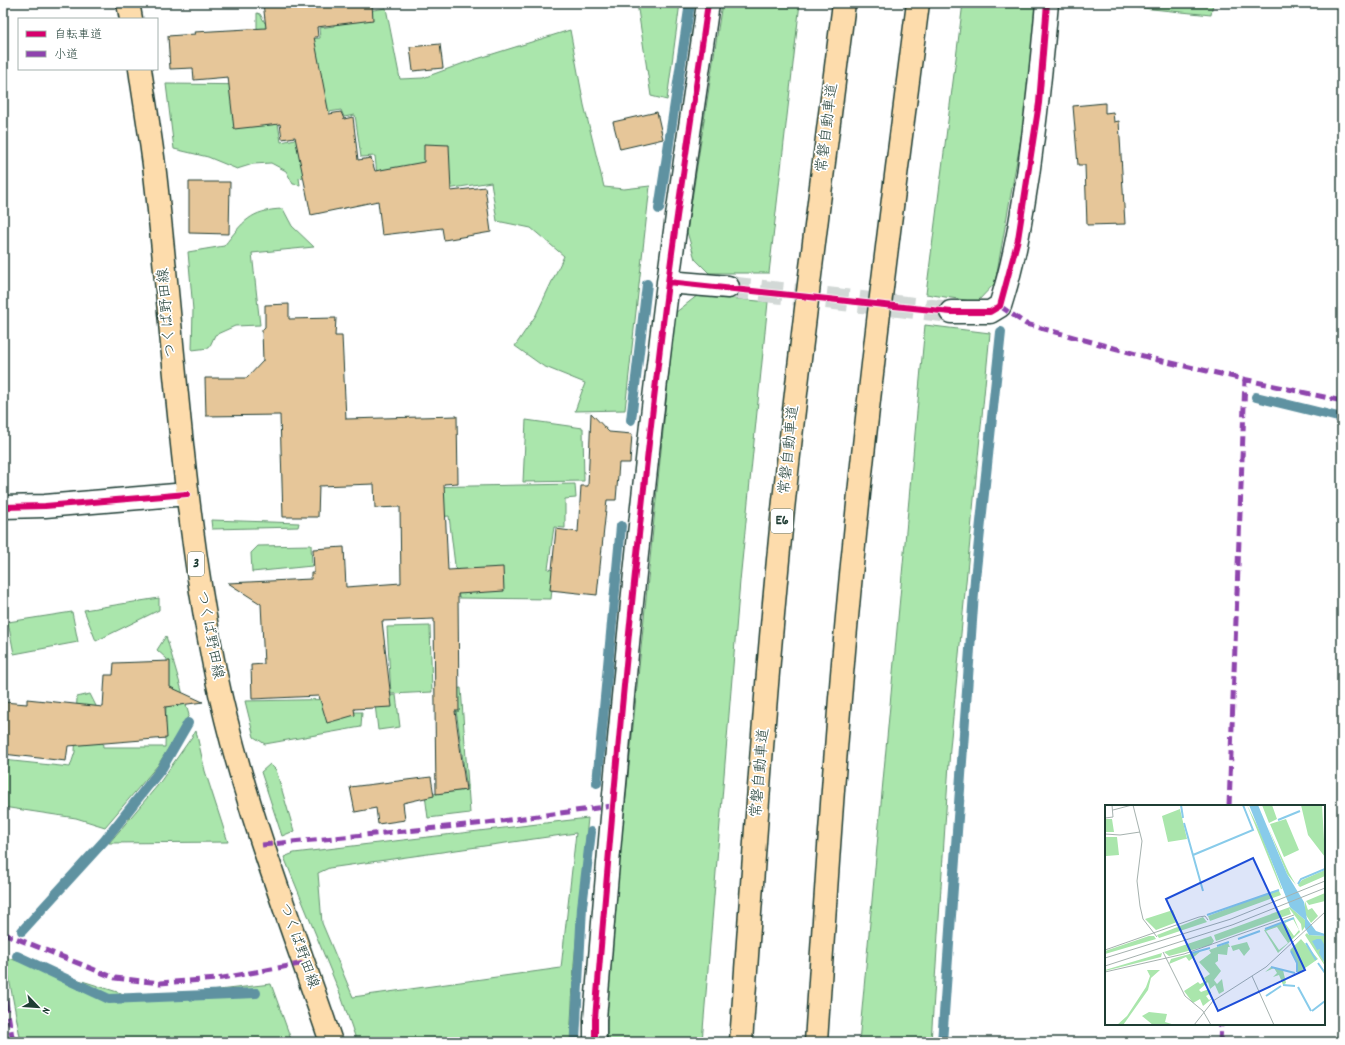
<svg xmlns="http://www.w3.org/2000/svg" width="1345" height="1045" viewBox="0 0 1345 1045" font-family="Dekko,'Klee One',sans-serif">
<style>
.green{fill:#aae6ac;stroke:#649270;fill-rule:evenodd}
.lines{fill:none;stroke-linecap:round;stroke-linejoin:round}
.stream{stroke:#5e92a1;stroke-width:10}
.building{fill:#e6c699;stroke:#1f3d34}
.minor-tunnel{stroke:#d2d8d6;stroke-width:22;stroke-dasharray:22 11;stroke-linecap:butt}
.minor-casing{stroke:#1f3d34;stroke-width:25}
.major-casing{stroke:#1f3d34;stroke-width:25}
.highway-casing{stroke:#1f3d34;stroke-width:25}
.minor{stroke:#fff;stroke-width:22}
.major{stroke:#fddcac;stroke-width:22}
.highway{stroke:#fddcac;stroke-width:22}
.quiet{stroke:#8e44ad;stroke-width:5;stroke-dasharray:10 5;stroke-linecap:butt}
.cycleway-casing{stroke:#fff;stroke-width:8}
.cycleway{stroke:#d6006c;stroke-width:6}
.labels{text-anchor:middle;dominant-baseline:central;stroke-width:3.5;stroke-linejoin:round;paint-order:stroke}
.shield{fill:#fff;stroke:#627771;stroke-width:1}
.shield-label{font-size:14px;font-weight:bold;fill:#1f3d34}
.street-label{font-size:15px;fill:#1f3d34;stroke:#fff}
.inset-river{fill:none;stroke:#88cbea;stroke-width:2}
.inset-road{fill:none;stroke:#a5b1ae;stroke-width:1}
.view{fill:#1d4ed8;fill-opacity:0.15;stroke:#1d4ed8;stroke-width:2}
.inset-edge{fill:none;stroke:#1f3d34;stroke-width:2}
</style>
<rect width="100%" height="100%" fill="#fff"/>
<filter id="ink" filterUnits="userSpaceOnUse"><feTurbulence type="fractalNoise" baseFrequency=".025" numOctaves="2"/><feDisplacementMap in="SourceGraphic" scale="8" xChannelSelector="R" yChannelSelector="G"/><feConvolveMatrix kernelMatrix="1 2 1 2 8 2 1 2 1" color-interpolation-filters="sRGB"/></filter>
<g filter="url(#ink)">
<path class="green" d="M331,3l23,10 32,-5 14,71 23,-1 41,-15 106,-33 14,75 20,82 20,2 26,-3 -25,224 -50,1 10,-28 -42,-17 -28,-20 21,-31 28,-59 -33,-28 -34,-7 -6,-39 -81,13 -30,8 -5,-47 -14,1 -6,-42 -11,2 -3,-7 -12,2 -6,-18 -48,12 6,36 19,-4 7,38 -8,2 1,7 -7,-1 -7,-13 -15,-8 -18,1 -16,5 -29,-12 -34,-8 -8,-65 102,1 -11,-55v-17l3,1 5,9h11l17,18 27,-3 -1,-10 15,-2z
M637,3h43l-13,97 -16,-4z
M722,3h78l-31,270h-60l-14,-14 -8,-27z
M963,3h73l-7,90 -34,190 -18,19 -51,-8z
M1093,3h120l-2,12z
M283,209l9,17 22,21 -62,6 8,72 -25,1 -20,9 -6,13 -17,2 1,-40 -5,-58 36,-6c19,-24 26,-36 59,-37z
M698,295l70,7 -28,279 -38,461h-95l1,-69 67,-660z
M925,325l65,8 -40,415 -19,294h-72z
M526,420l57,8 1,53 -61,1z
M575,484l1,14 -11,1v29l-11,-1 -6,42 6,1 -3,29 -92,-1 -10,-82 -12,1 -17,-30z
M211,520l88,3 -1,4 -86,2z
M311,545l1,21 -60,6 -1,-19 7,-7z
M159,598v12l-63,31 -12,-31z
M72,612l6,30 -64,12 -6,-32z
M430,626l2,66 -41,2 -4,-67z
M166,636l23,79 -31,50 -53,62 -29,-9 -73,-11v-47l67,7 5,-15 2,-55 13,-3 9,18 4,35h62l2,-88 -10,-9z
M461,688l9,125 -42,5 -3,-23 42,-5 -13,-95v-6z
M396,695l4,32 -22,3 -4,-34z
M347,699l4,13h11l-1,15 -96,17 -11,-7 -9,-36z
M196,731l9,40 23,71 -119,1 49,-58z
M270,764l6,6 18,61 -12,5 -21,-64z
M588,818l-14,145 -4,79h-213l-16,-46 -57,-139 10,-4zM576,833l-15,135 -208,29 -31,-74 -4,-50 11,-5z
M5,957l135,42 131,-15 21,58h-271z"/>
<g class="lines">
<path class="stream" d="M659,209l31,-206
M1256,397l86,21
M631,420l16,-136
M597,783l24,-257
M22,931l83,-91 57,-72 26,-45
M17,956l92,43 147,-6
M575,1042l7,-135 9,-75
M942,1042l33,-463 26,-247"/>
</g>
<path class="building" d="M263,3h109l1,17 -56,7 1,10h-4l15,77 12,-2 3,7 9,-2 5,43 13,-2 4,13 49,-9v-18l25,1 2,46 34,-4 6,45 -47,8 -2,-12 -60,7 -4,-34 -67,14 -16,-78 -13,2 -2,-15 -46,5 -6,-52 -34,3 -1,-12 -23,1 -2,-33 27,-2 -1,-2 72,-4z
M440,44l3,24 -30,3 -3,-24z
M1105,103v10l8,-1 1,10 5,-1 6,103 -38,1 -2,-60h-7l-5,-59z
M657,112l6,27 -43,10 -7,-27z
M189,182h41l-1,52 -40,-1z
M289,304v15l47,-1 -1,18h7l4,83 111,-3 1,67 -14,1 4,86 55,-3 1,24 -46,3 1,117h-4l11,79 -30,4 -2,-175 -52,2 10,86 -38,2 1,6 -28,8 -8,-27 -67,3 -1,-34 13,-1 -3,-60 -33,-21 83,-4v-6h3l-1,-24 31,-2 2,40 55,-4 -1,-76 -25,1 -1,-24 -55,2 -1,31h-35l-3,-102 -74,1 -1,-38h42l16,-17 -1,-31 3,-3v-22z
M591,413l18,19 23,2 -2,29h-11l-3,37h-9l-10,95 -47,-5 6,-61 22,3 3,-46h7z
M170,661v26l33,15 -38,5 2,31 -99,8 -2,15 -63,-7v-52l24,2v-5l76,8 2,-32h8l1,-12z
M431,777l3,19 -31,7 2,17 -27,4 -2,-16 -21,4 -5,-25z"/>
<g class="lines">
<path class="minor-tunnel" d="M728,287l223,25"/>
<g class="minor-casing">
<path id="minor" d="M668,282l60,5
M951,312h39l10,-6c14,-43 21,-86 28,-131 8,-57 14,-114 19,-172
M3,507l42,-1 142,-12
M595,1042v-23c20,-246 42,-492 73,-736 12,-94 27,-187 40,-280"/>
</g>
<g class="major-casing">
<path id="major" d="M128,3l3,16
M140,69c5,35 11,69 15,104 19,168 27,336 61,502 26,126 74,245 115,367"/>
</g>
<g class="highway-casing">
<path id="highway" d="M741,1042c12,-171 23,-342 40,-513 18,-175 41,-351 63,-526
M816,1042c11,-166 21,-332 38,-497 17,-181 41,-362 64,-542"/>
</g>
<use href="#minor" class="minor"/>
<use href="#major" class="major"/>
<use href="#highway" class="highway"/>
<path class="quiet" d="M1000,306l26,18 132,36 184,41
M1229,806l16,-427
M262,845l225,-22 125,-17
M3,933l112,45 45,5 57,-4 88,-16
M3,986l10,56
M1220,1042l1,-18"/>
<g class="cycleway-casing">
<path id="cycleway" d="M668,282l283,30h39l10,-6 18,-67 21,-136 8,-100
M3,507l42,-1 142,-12
M595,1042v-23c20,-246 42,-492 73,-736 12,-94 27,-187 40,-280"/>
</g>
<use href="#cycleway" class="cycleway"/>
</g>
</g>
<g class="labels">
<g class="shield">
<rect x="771" y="509" width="22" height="24" rx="3"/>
<rect x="188" y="552" width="16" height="24" rx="3"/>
</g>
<g class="shield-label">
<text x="782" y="521">E6</text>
<text x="196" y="564">3</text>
</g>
<g class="street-label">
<text transform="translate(828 128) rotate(-83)">常磐自動車道</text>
<text transform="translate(168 313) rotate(-95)">つくば野田線</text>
<text transform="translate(790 450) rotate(-84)">常磐自動車道</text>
<text transform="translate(209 635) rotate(79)">つくば野田線</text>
<text transform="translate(761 773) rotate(-85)">常磐自動車道</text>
<text transform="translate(298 946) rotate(70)">つくば野田線</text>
</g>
</g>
<g transform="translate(1105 805)">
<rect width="220" height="220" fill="#fff"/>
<path d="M142,0l14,28 21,56h-1zM157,0h10l5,14 -8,4zM196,0h21l3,52 -17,-22zM75,4l7,30 -19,3 -6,-26zM0,14h7l2,13h-9zM181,14l13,31 -15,7 -14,-33zM163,22l21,46 7,12 -9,-11zM1,32h11l2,18 -13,1zM220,65v6l-25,11 -2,-2 4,-5zM169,86h5l2,4 -71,26 -2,-5zM220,88v8l-16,4 -3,-4zM200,96l3,9 4,-2 6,8 -7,7 -7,-11zM185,102l15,13 2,4 -5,7 -1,-7 -12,-16 2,6 -75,27 -2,-6zM68,105l4,12 -21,8 -11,-11zM98,112l4,5 -48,16 -2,-3zM189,113l6,14 -22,21 -14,-23zM188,114l6,11 -5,6 -9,-13zM172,122l11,16 -9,7 -13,-19zM202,128l2,2 16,1v13h-5l5,17 -20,-31zM44,131h5l2,3 -51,15v-3zM106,131l3,5 -3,4 -42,11 -5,-4zM196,134l17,20 -20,14 -2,-13 -6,-10zM142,137l3,7 -6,7 -5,-7 -6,2 -2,-5zM123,138l2,4h-2l-1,8 -9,-1v7l-3,2 6,8 -7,9 3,4 5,-5 2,12 -5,3 -4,-9 -5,4 -2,-7 -9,8 2,2 8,-3 2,4 -5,3 3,4 4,-2 -10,8 -3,-7 -7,4 -9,-12 14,-9 2,2 6,-3 -2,-3 6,-4 -11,-12 12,-9 -2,-3zM96,146l-12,10 -3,-4 -17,7 2,-5zM57,148l-1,4 -56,14v-1zM166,162l12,3 3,13 -3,2 -4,-10 -6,2 4,-4 -3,-5 -9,4zM42,165h13l-9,8 -3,12 -22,31 -3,4h-6l10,-9 19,-29 4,-11zM44,207l18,2 -2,8 10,3h-22l-11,-9z" fill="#aae6ac" fill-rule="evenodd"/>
<path d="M144,0h9l29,69 17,28 3,17 9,12 9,3v2l-16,-1 -4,-7v-8l-15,-13zM212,134h4l4,7 -1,16 -5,-9 1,-4 -3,1 -5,-9z" fill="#88cbea"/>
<path class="inset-river" d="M76,0l2,13M173,15l22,-9M79,18l19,68M88,50l60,-25 -10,-25M193,79l3,-5 24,-10M102,110l72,-25M160,124l29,-11M133,134l22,-8M201,138l10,17M112,141l12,-4M186,146l6,12v9M87,148l18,-5M213,158l7,10M166,162l24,6M178,180l12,1M193,182l13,24M161,191l15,-10M207,206l13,-10"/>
<path class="inset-road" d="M28,0l9,36 -5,40 3,25 3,13 14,18M8,5l19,-5M0,13l8,-1 -1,-12M0,29l15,1 20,-3M0,145l94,-33 6,-1 3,4M58,147l22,44 18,15 8,14M0,153l126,-39 94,-38M0,161l127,-41 93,-37M0,167l79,-18 110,-39M147,171l22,49M89,220l19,-24 53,-34 59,-55"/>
<path class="view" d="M148,53l52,112 -87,41 -52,-112z"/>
<rect width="220" height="220" class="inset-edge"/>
</g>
<rect width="1345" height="1045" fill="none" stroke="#fff" stroke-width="16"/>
<rect x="8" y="8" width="1329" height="1029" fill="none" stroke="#1f3d34" stroke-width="1.5" filter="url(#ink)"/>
<rect x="18" y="18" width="140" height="52" fill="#ffffff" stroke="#a5b1ae"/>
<rect x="26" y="31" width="20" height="6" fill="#d6006c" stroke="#a5b1ae"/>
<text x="54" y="38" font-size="12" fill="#1f3d34">自転車道</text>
<rect x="26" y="51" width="20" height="6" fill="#8e44ad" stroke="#a5b1ae"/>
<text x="54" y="58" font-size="12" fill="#1f3d34">小道</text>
<g transform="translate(38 1007) rotate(115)" stroke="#ffffff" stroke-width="3" paint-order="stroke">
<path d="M0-3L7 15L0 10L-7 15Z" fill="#1f3d34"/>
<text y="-6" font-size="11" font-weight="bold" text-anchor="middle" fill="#1f3d34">N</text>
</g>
</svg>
